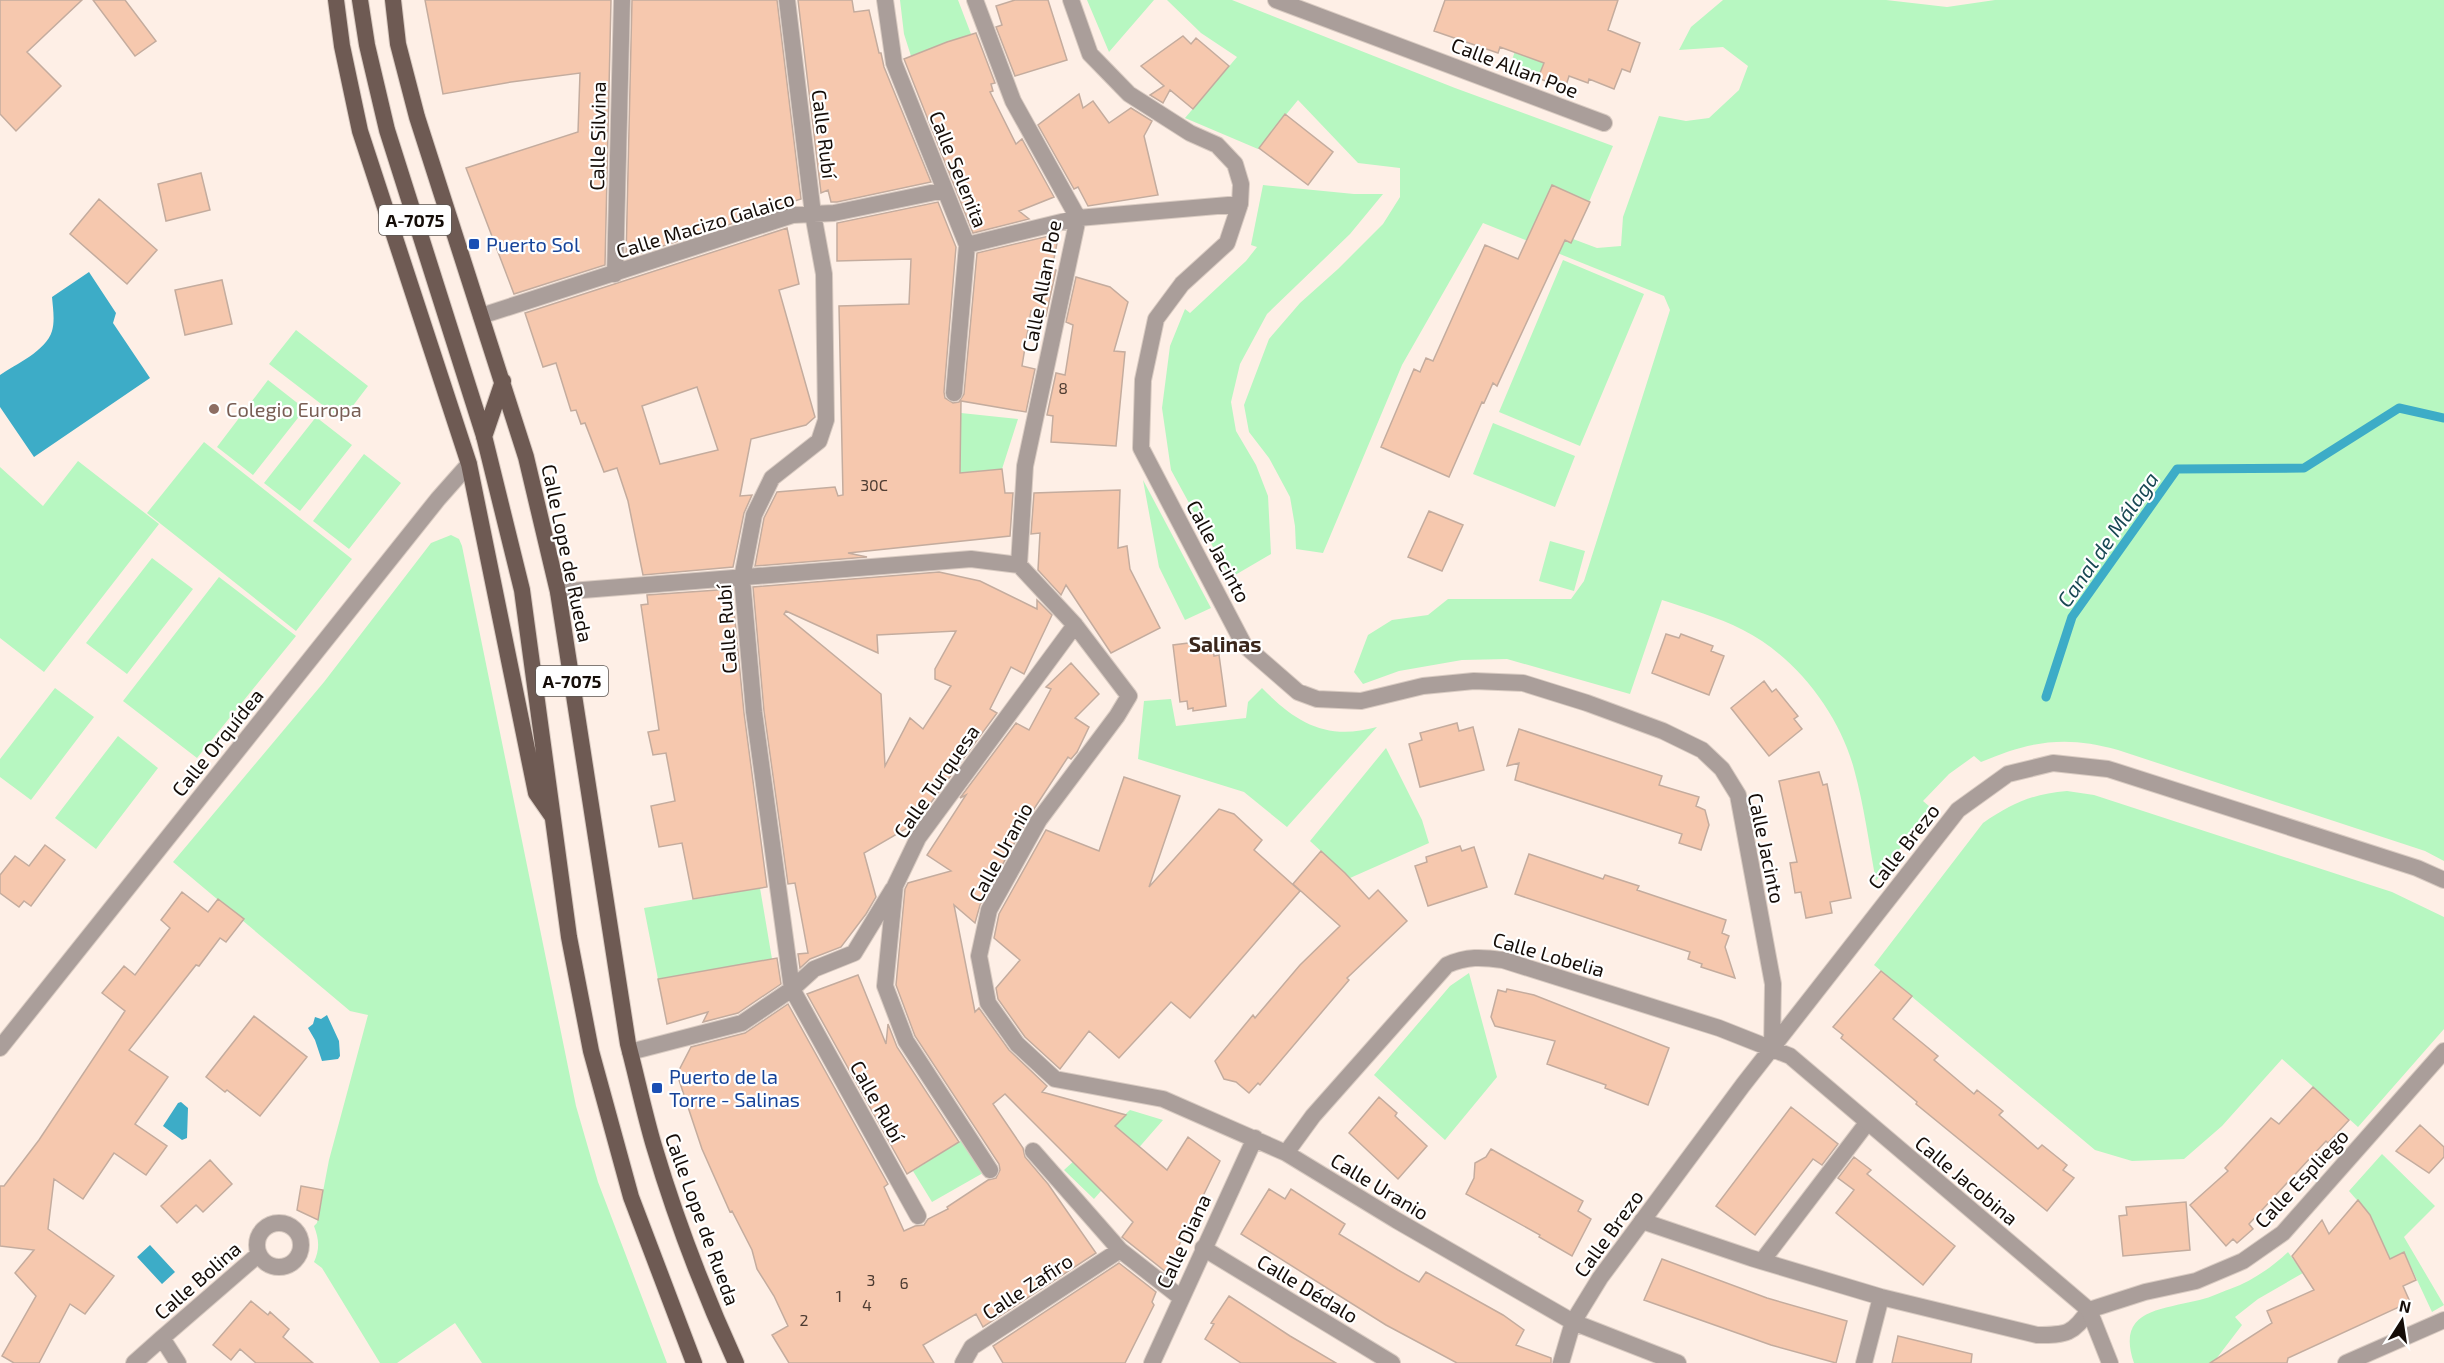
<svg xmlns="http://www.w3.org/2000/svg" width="2444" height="1363" viewBox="0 0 2444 1363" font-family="'Exo 2',sans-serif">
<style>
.green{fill:#b7f7c1}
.water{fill:#3dacc7}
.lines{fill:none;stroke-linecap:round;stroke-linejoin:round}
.stream{stroke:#3dacc7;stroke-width:9}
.building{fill:#f6c8ae;stroke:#c4ac9e;stroke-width:1.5;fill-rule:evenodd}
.pedestrian-casing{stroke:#d9cbc2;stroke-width:18}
.minor-casing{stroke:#d9cbc2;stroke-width:18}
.tertiary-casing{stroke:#d9cbc2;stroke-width:18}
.primary-casing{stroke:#d9cbc2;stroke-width:18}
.pedestrian{stroke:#aa9e9a;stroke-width:16}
.minor{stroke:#aa9e9a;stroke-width:16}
.tertiary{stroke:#aa9e9a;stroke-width:16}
.primary{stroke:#6e5a53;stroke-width:16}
.transit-dot{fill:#1a4fb4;stroke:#fff;stroke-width:2}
.education-dot{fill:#8d6e63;stroke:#fff;stroke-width:2}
.labels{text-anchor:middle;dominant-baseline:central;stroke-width:4.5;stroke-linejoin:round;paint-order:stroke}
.number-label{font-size:16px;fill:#4d3c32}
.shield{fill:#fff;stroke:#5b5652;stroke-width:1.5}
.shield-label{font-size:18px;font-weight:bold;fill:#150d08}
.street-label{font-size:20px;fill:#150d08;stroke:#fff}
.transit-label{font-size:20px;fill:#164399;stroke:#fff;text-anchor:start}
.education-label{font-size:20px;fill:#785e54;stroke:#fff;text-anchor:start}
.water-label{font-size:21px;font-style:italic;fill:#184853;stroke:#fff}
.neighbourhood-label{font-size:21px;font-weight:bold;fill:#3a271c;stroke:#fff}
</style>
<rect width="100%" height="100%" fill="#feefe6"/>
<path class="green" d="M900,0h58l13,34 -60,22 -7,-22z
M1087,0h67l-45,52z
M1167,0h65l223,88 158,58 -40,93 24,9 24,-2 2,-29 36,-101 27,5 23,-3 30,-28 9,-24 -25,-19 -44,3 12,-23 32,-27h163l61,7 48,-7h449v861l-19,-10 -307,-101c-52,-15 -88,-9 -137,12l-7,-6 -25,18 -26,27 7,6 -54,74c-7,-37 -12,-76 -22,-112 -15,-56 -59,-113 -111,-139 -25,-13 -54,-21 -81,-30l-32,94 -123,-35 -45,1 -63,11 -36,13 -9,-12 14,-37 24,-15 36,-5 20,-16h123l13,-18 86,-271 -6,-14 -181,-73 -81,142 -79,188 -27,-4 -1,-23 -5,-29 -21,-39 -20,-26 -5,-27 25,-66 31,-36 38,-34 45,-45 17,-27v-29l-42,-5 -60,-63 -40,49 -73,-31 52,-61 -36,-24z
M1532,0h35l-28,79 -30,-10z
M1263,185l91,9h29l-33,40 -83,80 -27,50 -9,38 5,29 20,34 12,31 3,58 -41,24 -59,-108 -9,-62 8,-62 15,-37 5,4 56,-52 11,-14 -6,-2z
M1563,260l81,34 -64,152 -81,-34z
M296,330l72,56 -26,34 -73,-56z
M268,380l37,29 -52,66 -36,-28z
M961,413l57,6 -16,50 -42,4z
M316,417l36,28 -52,66 -36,-28z
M1493,423l82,33 -20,51 -82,-33z
M204,442l148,117 -56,72 -149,-118z
M364,454l37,29 -52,66 -36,-28z
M78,461l81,63 -115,148 -44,-34v-171l43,39z
M1143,480l68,128 -26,12 -26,-53z
M451,535l8,4 3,7 114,560 22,76 69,181h-185l-27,-40 -58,40h-17l-58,-95 -8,-6c6,-13 5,-23 0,-36l3,-3 12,-63 39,-145 -18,-4 -177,-149 151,-180 107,-139z
M1550,541l35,10 -11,40 -35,-10z
M152,558l41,31 -66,85 -41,-31z
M219,577l77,59 -99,122 -74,-57z
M55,688l39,29 -63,83 -31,-23v-18z
M1262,688c34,35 65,53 115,39l-90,100 -43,-35 -106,-33 6,-58 27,-2 5,27 70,-8 2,-16z
M118,736l40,32 -62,81 -41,-31z
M1386,748l36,72 7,23 -79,35 -40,-37z
M2067,791l27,4 298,97 52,25v112l-86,98 -76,-68 -60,67 -38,33 -52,2 -37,-11 -221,-185 109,-142c29,-20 49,-29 84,-32z
M760,888l12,71 -114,20 -14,-71z
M1469,973l28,104 -52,63 -71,-65 76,-89z
M1130,1110l33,10 -69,79 -30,-29z
M962,1140l21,33 -51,29 -19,-31z
M2382,1154l53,52 -31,31 40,68 -12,7 -28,-60 -14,7 -20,-44 -21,-24z
M2288,1252l15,21 -45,26 -23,18 7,8 -29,38h-79c-18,-52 24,-53 61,-62 12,-2 24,-8 35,-12 22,-8 41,-21 58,-37z"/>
<path class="water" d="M89,272l27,41 -3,10 37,55 -116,79 -34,-50v-32c16,-11 46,-24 52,-44 3,-10 1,-23 0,-34z
M327,1015l12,26 1,15 -2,3 -16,2 -7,-21 -7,-12 5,-4 2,-7 6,2z
M181,1102l7,6 -1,30 -5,2 -19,-14 15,-23z
M150,1245l25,27 -13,12 -25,-27z"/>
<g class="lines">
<path class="stream" d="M2046,697l26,-80 105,-148 127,-1 95,-60 45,10"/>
</g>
<path class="building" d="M0,0h82l-55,52 34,34 -45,45 -16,-17z
M93,0h32l31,41 -21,15z
M425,0h186l-6,265 -91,29 -48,-126 112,-36 2,-59 -69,9 -68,12z
M632,0h145l24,199 -19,6 1,2 -157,51z
M798,0h54l2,12 15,-2 10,43h2l3,14 47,115 -94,20h-6l-3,-12 -7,3z
M1015,0h33l19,60 -52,16 -19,-49 6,-2 -6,-19z
M1445,0h173l-10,30 32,13 -10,29 -8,-3 -8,20 -25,-10 -1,4 -19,-7 -4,13 -27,-11 6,-15 -44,-16 -2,6 -64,-22z
M976,33l19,50 -4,1 2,7 -3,1 26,52 6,-5 32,58 -35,14 10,8 -56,14 -69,-174 43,-17z
M1183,36l8,8 5,-6 33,28 -36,43 -23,-19 -7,13 -13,-8 14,-9 -23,-20z
M1079,94l4,14 10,-7 16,22 22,-15 21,13 -8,15 14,59 -70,11 -10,-19 -4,2 -36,-64z
M1285,114l48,38 -25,33 -49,-37z
M201,173l9,37 -44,11 -8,-37z
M1552,185l38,17 -19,41 -6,-3 -68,146 -4,-3 -9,20 -2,-1 -33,75 -68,-30 33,-78 6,3 6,-14 7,3 52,-116 33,14z
M99,199l58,51 -30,34 -57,-50z
M938,202l18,45 -12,145 1,6 8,5 6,-1 5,-8 13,-141 72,-17 8,7 -5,26 4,1 -10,46 -15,-5 -9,55 13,3 -9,43 -65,-11 -1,72 42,-4 3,24h8l-3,43 -162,17 19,4 -112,9 9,-48 13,-26 58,-5 3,9 5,-1 -4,-189 70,-2 2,-45 -74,2v-38z
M787,228l12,56 -20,6 36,127 -9,8 -55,14 -11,57 12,-1 -8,18 -11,54 -90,8 -15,-74 -11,-33 -13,4 -19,-49 -4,1 -5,-14 -5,1 -15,-48 -13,4 -18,-54zM697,387l21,63 -58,14 -18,-58z
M1076,277l34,10 18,15 -14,49 11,1 -9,94 -65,-4 2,-26 -6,-1 9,-42 9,2 8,-50 -7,-3z
M222,280l10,44 -47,11 -10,-45z
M1120,490l-2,58 9,-2 3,23 30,59 -49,25 -45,-68 -5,10 -23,-25 2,-37 -9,1 3,-41z
M1429,511l34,14 -21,46 -34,-14z
M939,572l41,9 57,28v-9l15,15 -28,59 -13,-7 -21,42 7,4 -81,110 -52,30 12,44 -10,17 -25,33 -31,12 -10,9 -2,-14 10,-1 -13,-70 -7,1 -24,-173 -11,-124zM786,611l92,42 -1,-18 79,-4 -21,38v10l16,7 -28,43 -13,-11 -25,48 -4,-72 -97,-80z
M732,589l12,124 23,174 -74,12 -11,-56 -23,4 -8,-41 24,-5 -9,-48 -13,2 -5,-23 11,-2 -18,-125 7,-1 -1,-9z
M1666,634l13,4 2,-4 32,12 -2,5 13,5 -15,39 -57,-22z
M1212,640l2,16 5,-1 7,51 -33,5v-3l-5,1 -1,-8 -7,1 -7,-57z
M1071,663l28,31 -24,24 14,9 -12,25 -6,7 -3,-2 -38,58 -50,90 -5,18 -21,-18 21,107 4,-4 30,42 38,36 -5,6 84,23 -11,11 52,44 21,-33 32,24 -54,111 -44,-35 11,-15 -128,-128 -12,10 30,44 2,9 23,27 48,69 -113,74 -7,-13 -53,31 11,18h-145l-17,-28 16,-9 -14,-30 -17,-27 -5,-19 -20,-39 -2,1 -28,-63 -25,-75 14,-27 54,-14 43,-29 100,180 -4,3 20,44 11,-5 9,-1 4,-6 20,-10 -1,-2 41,-27 8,-2 4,-8 -1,-6 -84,-128 -19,-51 9,-96 3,-6 43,-12 -24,-16 39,-60 -6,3 56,-75 13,7 22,-41 -5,-2z
M1764,681l8,11 4,-3 22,27 -4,3 8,10 -33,27 -38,-48z
M1457,723l2,8 14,-4 11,43 -64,17 -11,-43 13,-4 -2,-7z
M1519,729l143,47 -3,9 40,12 -3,9 9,4 4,15 -8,25 -22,-7 3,-9 -167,-54 4,-17 -12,3z
M1819,772l4,13 4,-1 24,114 -21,4 2,11 -26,5 -5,-26 -6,1 -5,-30 7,-1 -18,-81z
M1124,777l56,19 -31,91 70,-78 15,5 28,26 -8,10 46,41 -110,127 -19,-16 -52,56 -30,-27 -29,38 -35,-32 -27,-38 -2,-11 24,-28 -26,-22 5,-24 47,-84 53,21z
M45,845l20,15 -34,46 -7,-5 -5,6 -19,-14v-18l15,-19 14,10z
M1460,846l2,5 12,-4 13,40 -59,19 -13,-40 12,-4 -1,-5z
M1321,851l24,22 24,26 9,-9 29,31 -60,57 2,2 -89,105 -2,-2 -9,10 -13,-11 -12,-3 -9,-18 38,-46 2,3 45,-53 40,-39 -47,-42z
M1529,854l74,25 2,-4 34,11 -2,4 89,30 -4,13 7,3 -4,11 10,31 -34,-11 1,-3 -14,-5 2,-7 -175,-58z
M182,892l26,20 10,-13 26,20 -18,23 -6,-4 -21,28 -3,-1 -67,85 39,27 -33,47 32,22 -21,29 -32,-22 -31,46 -29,-20 -6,50 66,47 -29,38 -15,-10 -31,59h-25l-12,-7 34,-60 -21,-23 19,-23 -34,-4v-60h4l35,-46 86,-129 -23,-18 22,-27 11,9 35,-47 -9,-8z
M777,958l4,26 -43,29 -35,9 5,-10 -41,12 -9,-45z
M1881,971l31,25 -19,23 45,37 -4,4 40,34 3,-4 26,21 -4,4 39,34 4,-4 25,20 -4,5 11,8 -27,33 -131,-107 1,-2 -76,-64 2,-3 -10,-8z
M858,975l28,69 2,-20 9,23 62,95 -52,32 -100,-180z
M1507,989l27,6 135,53 -21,57 -43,-17 1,-3 -59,-21 8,-23 -60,-15 -4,-9 7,-27 8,2z
M254,1016l53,41 -47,59 -33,-26 -2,2 -19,-15z
M2313,1087l36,33 -21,23 -2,-2 -77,83 4,5 -16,14 -4,-4 -7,7 -36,-41 38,-34 -3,-3 46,-50 8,6z
M1379,1097l18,16 -2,3 32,30 -29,33 -49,-46z
M1791,1107l47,37 -16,21 -9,-6 -58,76 -39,-29z
M2420,1125l24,22v10l-15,16 -33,-22z
M1491,1149l92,52 -5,10 13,8 -19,37 -33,-19 1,-2 -74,-41 8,-16 1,-15 11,-6z
M1854,1157l17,13 -4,4 88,72 -32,39 -87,-72 18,-23 -16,-12z
M210,1160l22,24 -29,28 -7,-7 -19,18 -16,-17z
M301,1186l22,4 -5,30 -21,-10z
M1269,1189l16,10 6,-10 54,35 -6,10 59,36 21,12 7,-10 77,43 21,15 -8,15 35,13v5h-94l-71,-38 -145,-91z
M2358,1200l12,15 20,44 14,-7 12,28 -13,6 7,16 -122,56 -1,5h-77l62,-40 -5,-12 47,-21 -22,-34 30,-36 7,14z
M2186,1202l4,48 -67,6 -4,-40 8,-1 -1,-8z
M1662,1259l105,39 80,23 -11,42 -65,-18 -127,-45z
M1119,1263l37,29 -4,10 2,3 -29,58h-122l-10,-17z
M1229,1296l61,40 46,27h-95l-36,-24 9,-15 -3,-1z
M251,1301l17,14 2,-3 19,17 -6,8 30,26h-57l-16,-14 -9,11 -18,-15z
M1898,1336l74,18 -1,9h-79z"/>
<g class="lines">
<g class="pedestrian-casing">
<path id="pedestrian" d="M1642,1221l109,37 130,39 156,38c30,0 36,-1 52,-25
M1203,1248l189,115
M1762,1261l105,-138
M1864,1363l17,-66"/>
</g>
<g class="minor-casing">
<path id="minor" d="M787,0l26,214 11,60 2,146 -7,21 -47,37 -18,37 -12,63 12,134 38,277 126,227
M885,0l9,63 73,182 -13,148
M975,0l38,101 65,117 -53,248 -6,99
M1071,0l19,54 39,40 61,39 27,12 18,19 6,20 -1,20 -13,39 -45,41 -26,35 -13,61 -2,68 103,197 54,47 19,7 44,2 62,-15 51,-5 49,2 64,20 76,28 39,19 20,19 16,26 35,189 -1,65
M1276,0l328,123
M967,245l111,-27 162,-14
M615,274l7,-274
M481,316l312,-101 41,-2 111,-23
M558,592l413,-33 48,6 56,60 54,71 -12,20 -78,104 -50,90 -10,46 9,47 29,41 38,35 108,20 123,54 110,67 177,102 105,41
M630,1052l112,-29 50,-34 22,-20 40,-16 39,-64
M1033,1151l87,99 60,47
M1286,1153l27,-37 134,-151c20,-9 35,-8 56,-5l216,68 71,28 299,254 21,53
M990,1170l-84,-129 -21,-55 10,-100 23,-48 157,-213
M257 1245a22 22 0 1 1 44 0a22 22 0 1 1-44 0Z
M2089,1310l56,-18 51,-11 47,-20 40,-28 161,-182
M162,1338l97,-84
M134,1363l28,-25 16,25
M963,1363l9,-16 148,-97
M1152,1363l103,-225
M1561,1363l12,-41 27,-44 143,-193 215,-275 50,-36 45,-11 55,6 309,99 27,12
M2346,1363l98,-43"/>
</g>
<g class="tertiary-casing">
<path id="tertiary" d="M0,1048l438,-549 31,-35"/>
</g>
<g class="primary-casing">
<path id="primary" d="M336,0l6,46 18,85 109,333 67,329 16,23
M360,0l7,45 20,85 97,306 38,154 47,347 22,114 40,146 63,166
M393,0l5,44 19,73 109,340 32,135 70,452c9,34 16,68 26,102 22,74 50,147 82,217
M484,437l19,-56"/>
</g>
<use href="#pedestrian" class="pedestrian"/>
<use href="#minor" class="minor"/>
<use href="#tertiary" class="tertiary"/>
<use href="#primary" class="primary"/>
</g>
<g class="transit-dot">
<rect x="468" y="238" width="12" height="12" rx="3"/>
<rect x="651" y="1082" width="12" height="12" rx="3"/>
</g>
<circle class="education-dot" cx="214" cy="409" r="6"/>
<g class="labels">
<g class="number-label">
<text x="1063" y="387">8</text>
<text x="874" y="484">30C</text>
<text x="871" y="1279">3</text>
<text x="904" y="1282">6</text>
<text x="839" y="1295">1</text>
<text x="867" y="1304">4</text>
<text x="804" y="1319">2</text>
</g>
<g class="shield">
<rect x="379" y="205" width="72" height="30" rx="4.5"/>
<rect x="536" y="666" width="72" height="30" rx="4.5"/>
</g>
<g class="shield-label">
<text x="415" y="220">A-7075</text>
<text x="572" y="681">A-7075</text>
</g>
<g class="street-label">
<text transform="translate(1515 67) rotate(21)">Calle Allan Poe</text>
<text transform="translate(825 134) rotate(83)">Calle Rubí</text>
<text transform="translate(597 136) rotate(-89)">Calle Silvina</text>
<text transform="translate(959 169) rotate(68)">Calle Selenita</text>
<text transform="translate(705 224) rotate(-17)">Calle Macizo Galaico</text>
<text transform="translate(1041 286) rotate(-79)">Calle Allan Poe</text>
<text transform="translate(1219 551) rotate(62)">Calle Jacinto</text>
<text transform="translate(568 553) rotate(78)">Calle Lope de Rueda</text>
<text transform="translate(726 629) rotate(-94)">Calle Rubí</text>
<text transform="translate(217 742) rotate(-51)">Calle Orquídea</text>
<text transform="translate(936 781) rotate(-55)">Calle Turquesa</text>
<text transform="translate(1903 846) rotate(-52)">Calle Brezo</text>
<text transform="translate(1767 848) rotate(78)">Calle Jacinto</text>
<text transform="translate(1000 852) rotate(-61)">Calle Uranio</text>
<text transform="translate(1549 954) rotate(16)">Calle Lobelia</text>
<text transform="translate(878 1101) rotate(61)">Calle Rubí</text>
<text transform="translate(2301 1178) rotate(-47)">Calle Espliego</text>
<text transform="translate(1967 1180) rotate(40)">Calle Jacobina</text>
<text transform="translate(1380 1186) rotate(31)">Calle Uranio</text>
<text transform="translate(703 1219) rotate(70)">Calle Lope de Rueda</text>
<text transform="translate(1608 1233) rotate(-54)">Calle Brezo</text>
<text transform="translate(1183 1241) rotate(-65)">Calle Diana</text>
<text transform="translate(197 1280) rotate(-41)">Calle Bolina</text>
<text transform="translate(1027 1286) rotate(-33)">Calle Zafiro</text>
<text transform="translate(1308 1288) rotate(31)">Calle Dédalo</text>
</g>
<g class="transit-label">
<text x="486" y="244">Puerto Sol</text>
<text x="669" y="1076">Puerto de la<tspan x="669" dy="23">Torre - Salinas</tspan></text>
</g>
<g class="education-label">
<text x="226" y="409">Colegio Europa</text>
</g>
<g class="water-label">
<text transform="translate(2107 539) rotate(-55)">Canal de Málaga</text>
</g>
<g class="neighbourhood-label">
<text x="1225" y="643">Salinas</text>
</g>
</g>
<g transform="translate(2402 1321) rotate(12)" stroke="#ffffff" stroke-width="4.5" paint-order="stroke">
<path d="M0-4.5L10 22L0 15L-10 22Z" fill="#150d08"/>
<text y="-9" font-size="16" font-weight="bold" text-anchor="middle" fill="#150d08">N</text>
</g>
</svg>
